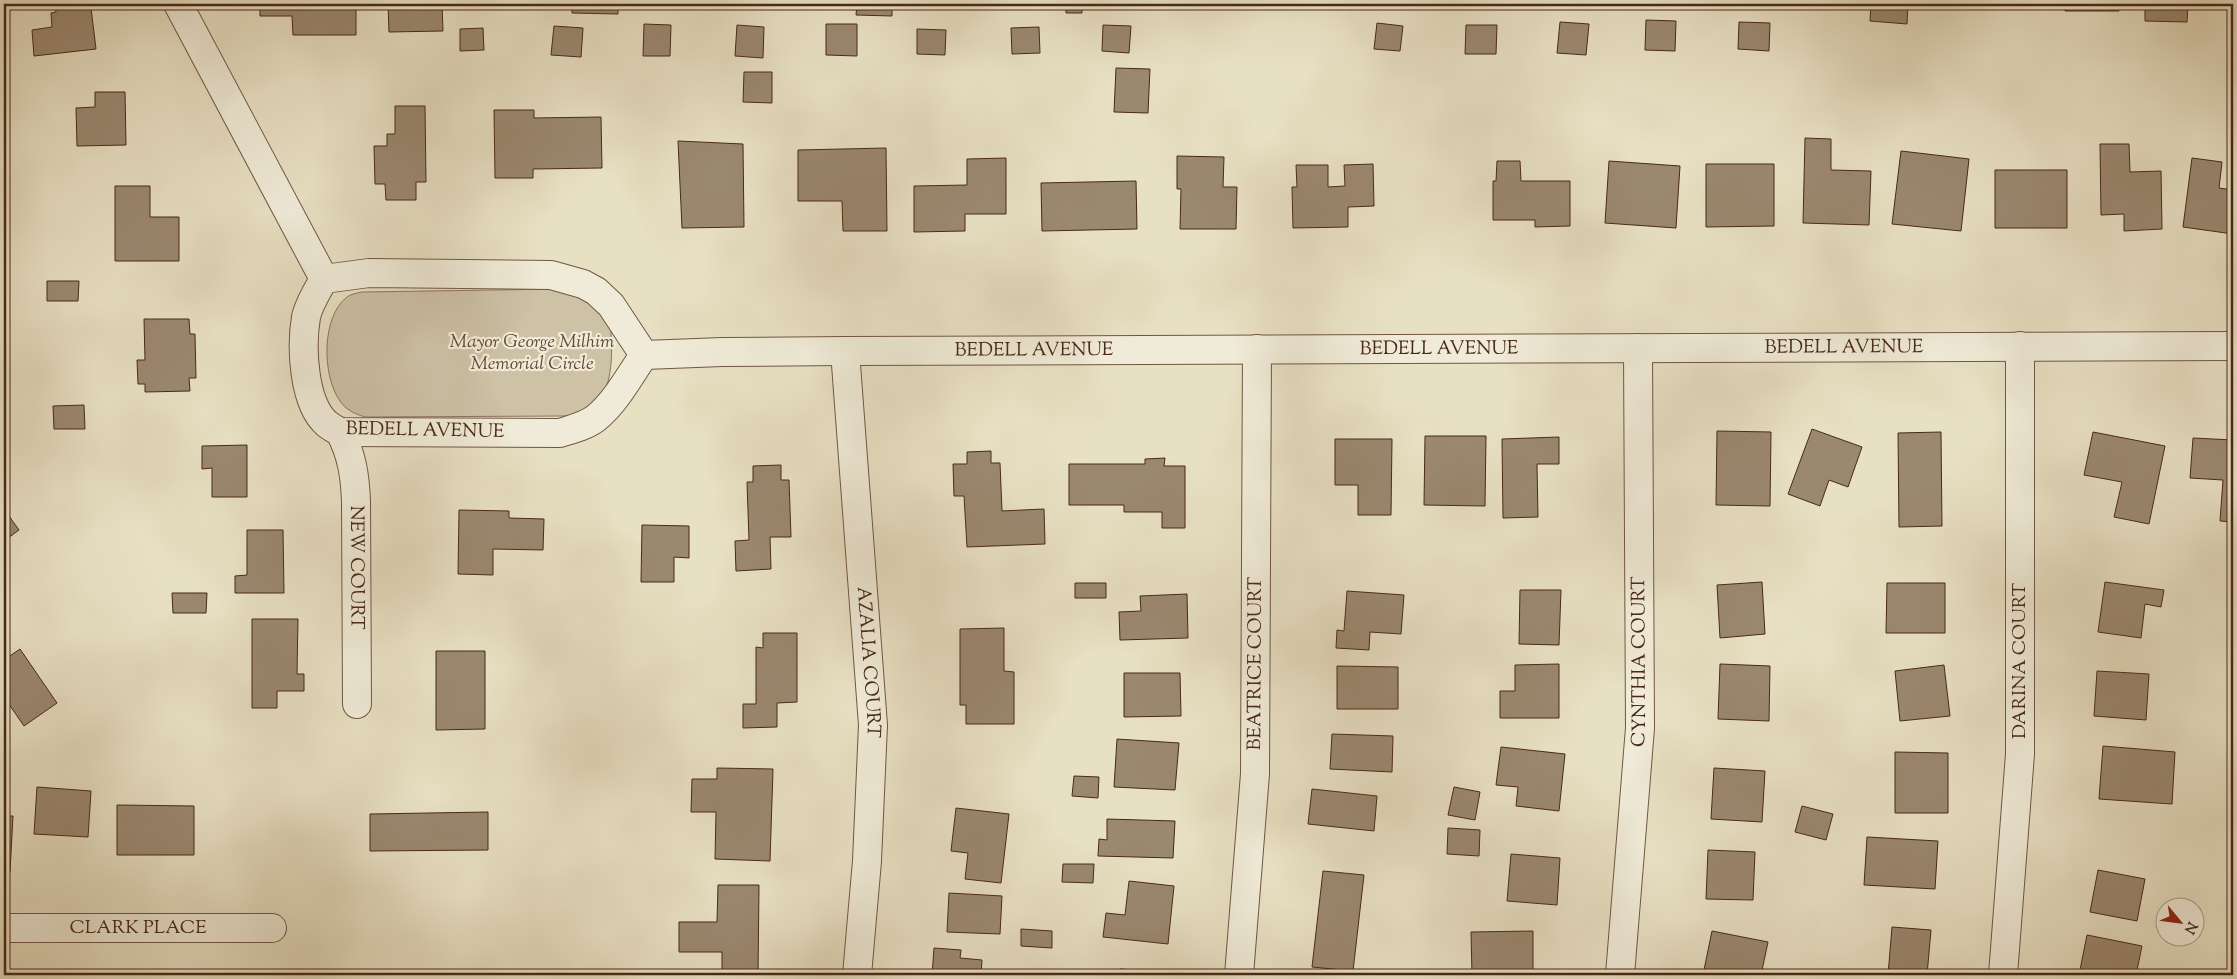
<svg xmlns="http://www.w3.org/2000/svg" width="2237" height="979" viewBox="0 0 2237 979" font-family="'Sorts Mill Goudy',serif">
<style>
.green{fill:#cdc1a6;stroke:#8a755e}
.building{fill:#9b8870;stroke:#482917}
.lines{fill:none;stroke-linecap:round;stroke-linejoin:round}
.street-casing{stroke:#705742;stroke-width:30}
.street{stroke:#f0ebd8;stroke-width:28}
.labels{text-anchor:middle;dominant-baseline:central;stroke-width:4.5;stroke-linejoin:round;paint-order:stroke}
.park-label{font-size:19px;font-style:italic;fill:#634734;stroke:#f0ebd8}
.street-label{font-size:19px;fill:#482917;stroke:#f0ebd8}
</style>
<rect width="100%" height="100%" fill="#e8e0c3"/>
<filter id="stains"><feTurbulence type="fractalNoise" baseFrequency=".004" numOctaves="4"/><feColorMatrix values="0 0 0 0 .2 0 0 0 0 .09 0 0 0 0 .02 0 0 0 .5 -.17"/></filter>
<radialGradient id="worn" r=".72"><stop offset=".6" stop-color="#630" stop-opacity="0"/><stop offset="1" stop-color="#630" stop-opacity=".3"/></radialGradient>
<path class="green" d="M560,289l21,4 29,27c2,21 4,55 -7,74 -7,13 -23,19 -36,22l-202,1c-10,-3 -19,-7 -25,-16 -18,-25 -19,-84 7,-104 4,-3 10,-4 15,-5z"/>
<path class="building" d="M55,4h29v5l7,-1 5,41 -62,7 -2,-26 20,-3 -1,-14 5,-1z
M260,4h96v31h-63l-1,-19h-32z
M388,4h54l1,27 -54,1z
M572,4h46v10l-46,-1z
M749,4h47v5l-47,-2z
M857,4h35v12l-36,-1z
M1066,4h16v9h-16z
M1121,4h56v3l-56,-1z
M1681,4h39l-1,4 -38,-3z
M1780,4h35v2h-35z
M1871,4h37l-1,20 -37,-3z
M2065,4h54v7h-54z
M2145,4h43l-1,18 -42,-1z
M2227,4h6v7l-7,-1z
M1646,20l30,1 -1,30 -30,-1z
M1560,22l29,2 -3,31 -29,-2z
M1739,22l31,1 -1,28 -31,-2z
M1377,23l26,3 -3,25 -26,-2z
M644,24l27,1 -1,31h-27z
M826,24h31v32l-31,-1z
M737,25l27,2 -1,31 -28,-2z
M1103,25l28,1 -2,27 -27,-2z
M1466,25h31l-1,29h-31z
M554,26l29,2 -2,29 -30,-2z
M1039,27l1,26 -28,1 -1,-26z
M483,28l1,22 -24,1v-22z
M917,29l29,1 -1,25 -28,-1z
M1116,68l34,1 -2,44 -34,-1z
M744,72h28v31l-29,-1z
M95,92h30l1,53 -49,1 -1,-38 19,-1z
M395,106h30l1,76h-10v18h-30l-1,-16h-10l-1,-38h13v-12h8z
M494,110h40v8l67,-1 1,51 -69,1v9h-38z
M1805,138l26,1v31l40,1 -2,54 -66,-2z
M678,141l65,3 1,83 -62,1z
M2100,144h29l1,28 31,-1 1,58 -38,2v-17l-23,1z
M886,148l1,83h-44l-1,-30h-44v-51z
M1901,151l68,8 -8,72 -69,-7z
M1177,156l47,1 -1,30h14l-1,42h-56l1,-40h-4z
M1006,158v56h-41v17l-51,1v-46l53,-1v-26z
M2192,158l30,4 -3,26 14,2v44l-50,-7z
M1497,161h23l1,20h49v45l-35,1v-7h-42v-39h3z
M1609,161l71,5 -4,62 -71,-5z
M1373,164l1,42 -26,1v20l-55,1 -1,-41h5l-1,-22h32v22l17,-1 -1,-21z
M1706,164h68v62l-68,1z
M1995,170h72v58h-72z
M1136,181l1,48 -95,2 -1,-48z
M115,186h35v31h29v44h-64z
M47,281h32l-1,20h-31z
M144,319h45l1,15h5l1,44h-7l1,13 -45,1v-8h-7l-1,-24h8z
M84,405l1,24h-31l-1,-23z
M1812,429l50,18 -14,40 -19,-7 -9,26 -32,-12z
M1717,431l54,1 -1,74 -54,-1z
M1941,432l1,94 -43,1 -1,-94z
M2093,432l72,14 -16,78 -35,-7 8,-35 -38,-7z
M1425,436h61l-1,70 -61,-1z
M1559,437v27h-22l1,53 -35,1 -1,-79z
M2193,438l40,2v82l-13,-1 3,-41 -33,-2z
M1335,439h57l-1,76h-33v-30h-23z
M247,445v52h-35v-29l-10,1v-23z
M991,451v12h9l2,48 42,-2 1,35 -78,3 -3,-51h-10l-1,-32h14v-12z
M1165,458l-1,8h21v62h-23v-16h-38v-7h-55v-41h76v-5z
M781,465v15h8l2,57h-21l1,32 -35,2 -1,-30 14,-1 -2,-58h6v-16z
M4,509l15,21 -15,11z
M459,510l50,1v7l35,1 -1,31 -50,-1v26l-35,-1z
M642,525l47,1v32l-15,-1v25h-33z
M247,530h36l1,63h-49v-17l12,-1z
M1762,582l3,52 -45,4 -3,-53z
M2105,582l59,8 -3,17 -16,-3 -4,34 -43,-6z
M1075,583h31v15h-31z
M1887,583h58v50h-59z
M1520,590h41l-2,55 -40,-1z
M1347,591l57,4 -3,39 -31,-2 -1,18 -33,-2 1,-18 7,1z
M172,593h35l-1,20h-33z
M1187,594l1,44 -68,2 -1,-28 22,-1 -1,-15z
M252,619h46l-1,55h7v17h-27v17h-25z
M1004,628v43l10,1v52h-48v-19h-6v-76z
M763,633h34v69l-20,1v24l-34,1v-24h13v-57l7,1z
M20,649l37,54 -33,23 -20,-29v-37z
M436,651h49v78l-49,1z
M1559,664v54h-59v-27h15v-26z
M1720,664l50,2 -1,55 -51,-2z
M1944,665l6,51 -50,5 -5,-50z
M1337,666l61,1v42h-61z
M2097,671l52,3 -3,46 -52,-4z
M1124,673h56l1,43 -57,1z
M1332,734l61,2 -1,36 -62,-3z
M1117,739l62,4 -4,47 -61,-3z
M2103,746l72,6 -3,52 -73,-5z
M1501,747l64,7 -6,57 -43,-5 2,-19 -22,-2z
M1895,752l53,1v60h-53z
M717,768l56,1 -3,92 -55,-2 1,-47h-25l1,-33h25z
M1714,768l51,3 -3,51 -51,-3z
M1074,776l25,1 -1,21 -26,-2z
M37,787l54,4 -3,46 -54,-3z
M1454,787l26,5 -5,28 -27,-5z
M1312,789l65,7 -3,35 -66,-7z
M117,805l77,1v49h-77z
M1802,806l31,8 -7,26 -31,-8z
M956,808l53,6 -8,69 -36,-4 3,-26 -17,-2z
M488,812v38l-118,1v-37z
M4,816h9l-3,56h-6z
M1107,819l68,2 -2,37 -75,-2 1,-17 8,1z
M1448,828l32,2 -1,26 -32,-2z
M1867,837l71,4 -3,48 -71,-4z
M1708,850l47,2 -2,48 -47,-1z
M1511,854l49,4 -3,47 -50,-4z
M1063,864h31l-1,19 -31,-1z
M2098,870l47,9 -8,42 -47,-9z
M1323,871l41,4 -11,96 -41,-4z
M1129,881l45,5 -6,58 -65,-7 3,-24 19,2z
M718,885h41l-1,90h-36v-23h-43v-30h38z
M949,893l53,3 -2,38 -53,-2z
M1892,927l39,3 -4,45h-39z
M1021,929l31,2v17l-31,-2z
M1533,931v44h-61l-1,-43z
M1712,931l56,11 -7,33h-32l-25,-5z
M2087,935l55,11 -6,29h-57z
M934,948l27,2 -1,8 22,2 -1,15h-49z
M1120,969l45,3 -1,3h-62v-4l18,1z"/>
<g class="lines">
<g class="street-casing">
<g id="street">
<path d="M178,4l146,275"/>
<path d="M369,273l182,2 32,9 13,7 15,14 33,50c-14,20 -28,47 -48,63 -10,8 -24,11 -36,15l-220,-1c-4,-2 -9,-5 -13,-8 -24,-21 -26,-77 -21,-107 3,-13 11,-26 18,-38z"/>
<path id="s1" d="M845,351l28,374 -6,136 -10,114"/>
<path id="s2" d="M644,355l78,-3 123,-1 1388,-5"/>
<path id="s3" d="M340,432c12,23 15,44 16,69l1,203"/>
<path id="s4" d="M4,928h268"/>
<path id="s5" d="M1239,975l16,-201 2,-425"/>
<path id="s6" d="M1620,975l20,-247 -2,-380"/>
<path d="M2003,975l17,-221v-408"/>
</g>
</g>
<use href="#street" class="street"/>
</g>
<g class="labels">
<g class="park-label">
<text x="532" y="342">Mayor George Milhim<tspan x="532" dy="22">Memorial Circle</tspan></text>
</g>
<g class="street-label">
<text stroke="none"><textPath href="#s2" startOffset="1200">BEDELL AVENUE</textPath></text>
<text stroke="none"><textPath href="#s2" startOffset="795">BEDELL AVENUE</textPath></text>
<text stroke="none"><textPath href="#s2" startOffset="390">BEDELL AVENUE</textPath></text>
<text transform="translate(425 431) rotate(1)">BEDELL AVENUE</text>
<text stroke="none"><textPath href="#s3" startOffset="138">NEW COURT</textPath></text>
<text transform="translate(2020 661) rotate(-90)">DARINA COURT</text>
<text stroke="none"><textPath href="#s6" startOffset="314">CYNTHIA COURT</textPath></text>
<text stroke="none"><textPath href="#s1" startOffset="312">AZALIA COURT</textPath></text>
<text stroke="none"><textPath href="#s5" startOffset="312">BEATRICE COURT</textPath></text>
<text stroke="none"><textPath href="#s4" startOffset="134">CLARK PLACE</textPath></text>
</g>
</g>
<rect width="2237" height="979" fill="none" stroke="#e8e0c3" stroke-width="20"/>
<rect x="5" y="5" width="2227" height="969" fill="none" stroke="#482917" stroke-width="2.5"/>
<rect x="10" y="10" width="2217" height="959" fill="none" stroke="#482917"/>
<g transform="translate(2180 922) rotate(119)"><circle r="24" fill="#f0ebd8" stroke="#ad9d8b"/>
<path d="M0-4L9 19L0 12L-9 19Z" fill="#8f2418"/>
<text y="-8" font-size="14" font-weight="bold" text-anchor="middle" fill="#482917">N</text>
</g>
<rect width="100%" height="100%" filter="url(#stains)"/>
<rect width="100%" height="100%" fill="url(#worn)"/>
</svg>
